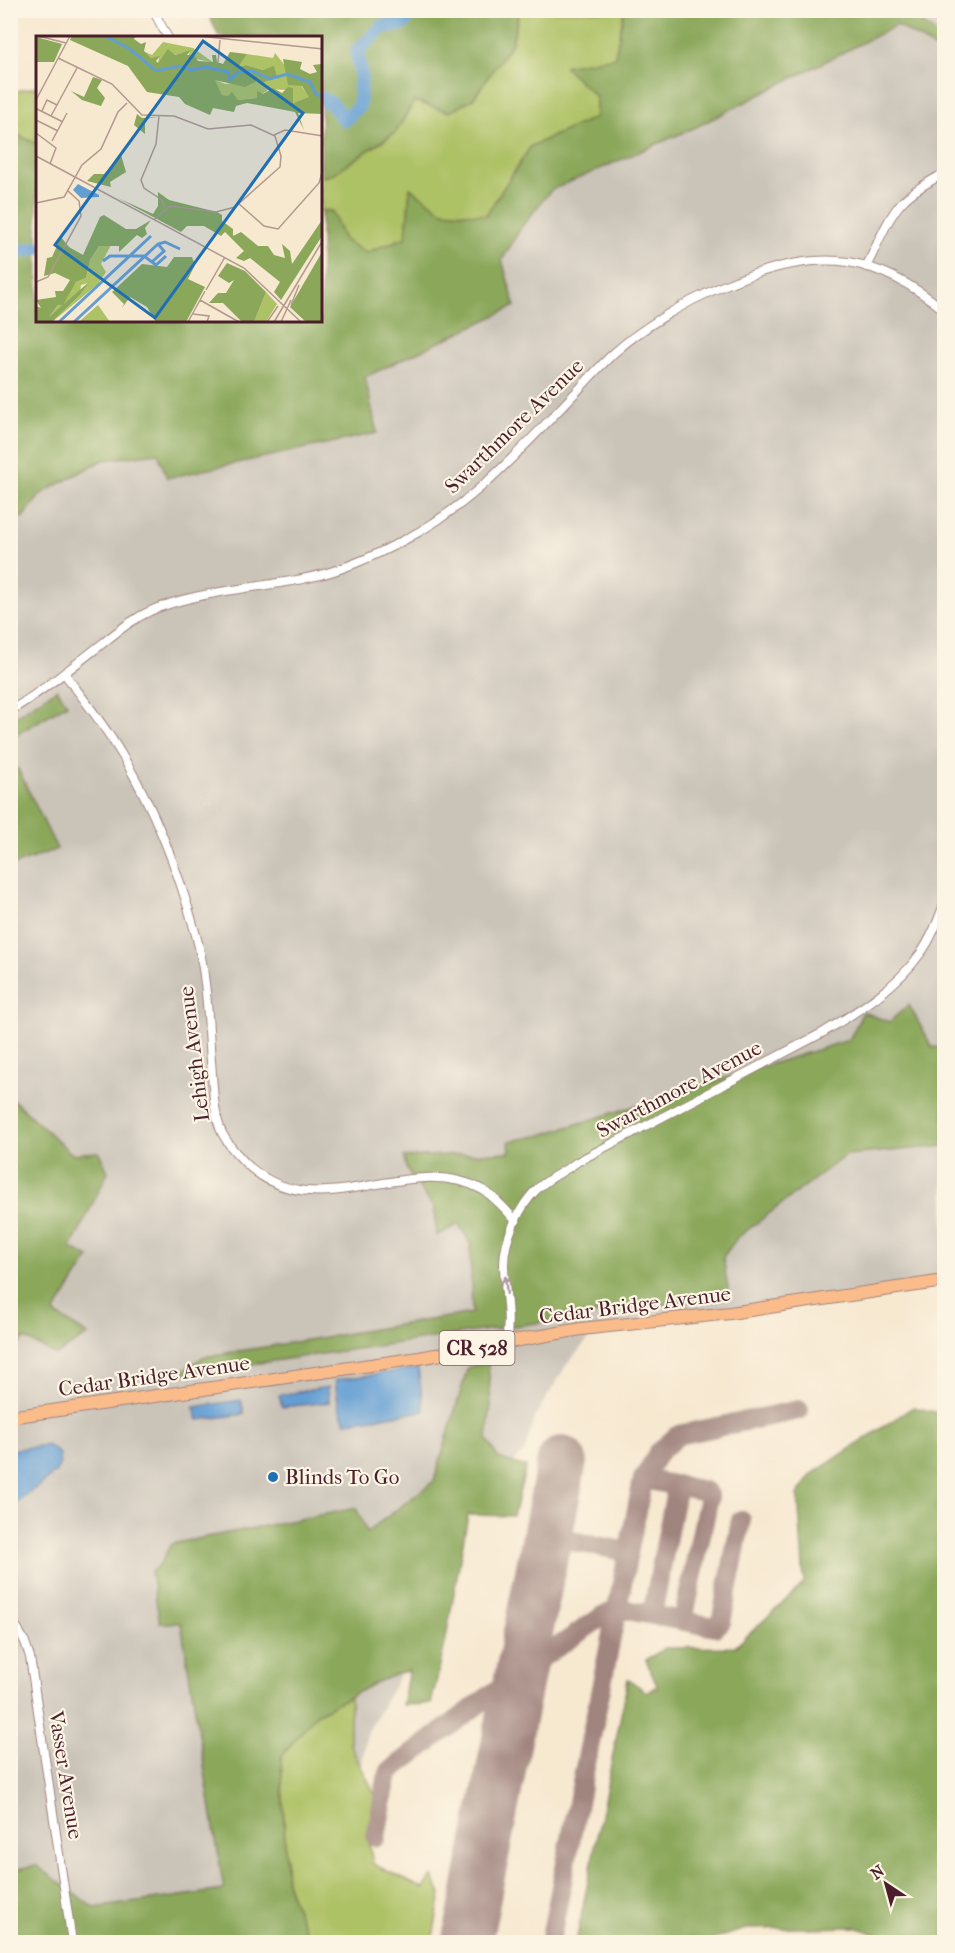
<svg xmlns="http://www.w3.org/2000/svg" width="955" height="1953" viewBox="0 0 955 1953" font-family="'IM FELL French Canon',serif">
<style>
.industrial{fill:#cac3b8}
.green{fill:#adc165;stroke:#7c7048;stroke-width:1.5}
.forest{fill:#8aa75a;stroke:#6a6342;stroke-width:1.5}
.water{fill:#639ed3;stroke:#565e7f;stroke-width:1.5}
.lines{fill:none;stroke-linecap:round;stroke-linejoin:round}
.river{stroke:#639ed3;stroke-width:14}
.taxiway{stroke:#a0847e;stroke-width:20}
.runway{stroke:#a0847e;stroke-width:50}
.minor-casing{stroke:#a0847e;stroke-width:10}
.primary-casing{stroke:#a0847e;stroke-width:14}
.minor{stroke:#fff;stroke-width:8}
.primary{stroke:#fabc8b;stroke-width:12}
.oneway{stroke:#ae9aa0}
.poi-dot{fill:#1f6fb2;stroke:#fcf5e5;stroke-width:2}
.labels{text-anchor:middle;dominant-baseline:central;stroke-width:4.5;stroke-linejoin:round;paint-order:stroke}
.shield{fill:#fcf5e5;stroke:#7f5f63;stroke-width:1.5}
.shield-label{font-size:20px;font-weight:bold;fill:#4a1f2b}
.street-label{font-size:21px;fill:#4a1f2b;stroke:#fcf5e5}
.poi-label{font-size:21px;fill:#4a1f2b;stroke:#fcf5e5;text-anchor:start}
.inset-river{fill:none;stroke:#639ed3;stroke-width:3}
.inset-road{fill:none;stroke:#b2988e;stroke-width:1.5}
.view{fill:#1f6fb2;fill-opacity:0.15;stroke:#1f6fb2;stroke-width:3}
.inset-edge{fill:none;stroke:#4a1f2b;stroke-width:3}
</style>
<rect width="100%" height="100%" fill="#fcf5e5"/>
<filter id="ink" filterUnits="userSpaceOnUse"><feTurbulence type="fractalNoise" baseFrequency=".0167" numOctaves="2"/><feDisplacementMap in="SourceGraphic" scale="12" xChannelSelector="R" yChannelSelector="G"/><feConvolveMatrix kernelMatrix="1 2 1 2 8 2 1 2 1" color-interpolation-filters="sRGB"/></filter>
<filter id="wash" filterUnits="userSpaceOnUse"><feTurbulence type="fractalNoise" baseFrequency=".008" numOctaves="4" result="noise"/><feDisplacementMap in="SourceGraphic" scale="24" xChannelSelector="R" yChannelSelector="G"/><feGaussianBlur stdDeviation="1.35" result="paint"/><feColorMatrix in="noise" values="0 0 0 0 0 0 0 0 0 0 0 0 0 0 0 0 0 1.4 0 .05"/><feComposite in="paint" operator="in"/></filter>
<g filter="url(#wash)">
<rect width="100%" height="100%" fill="#f7e8d0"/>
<path class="industrial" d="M923,11h21v1271l-345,45 -32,37 -31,51 -12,37 -43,38 -31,45 -42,125 -41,73 -14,87 32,122h-374l-1,-1432 12,8 20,-25 61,-33 55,-8 9,26 210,-46 -12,-55 150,-71 -13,-46 20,-34 29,-36 145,-63z"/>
<path class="green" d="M519,11h105l-9,46 -19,40v20l-65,29 -45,69 -44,-4 -32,-22 -4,48 -41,16 -21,-13 -12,-29h-11v-34l10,-2 65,-43 18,-31 36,11 62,-69z
M37,87v57l-26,-12v-40z
M350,1696v49l28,55 -10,36 5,28 51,25 8,-13 9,18 -9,48h-122l-23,-56 -6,-129 35,-43z"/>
<path class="forest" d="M213,11h306l-7,32 -39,56 -23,13 -36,-11 -18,31 -65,43 -10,2v-139l-102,-1 -11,-24z
M624,11h302l-4,13 22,14v20l-14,-13 -33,-20 -201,102 -145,63 -29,36 -20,34 13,46 -150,71 12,56 -210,45 -9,-25 -55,7 -61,33 -20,25 -11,-8v-378l26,12 1,177h283v-110h11l12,29 22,13 40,-16 4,-49 32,23 44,4 45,-69 65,-29v-20l-32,-31 51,-9z
M57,689l10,15 -56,34v-19z
M18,769l39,80 -46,17v-94z
M909,1005l23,42 12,1v98l-98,9 -109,83 -14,19 6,38 -552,80 26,-18 269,-44 -2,-70 -11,-19 -23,12 -1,-26 -29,-42 -2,-11 106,-5 -1,-11 29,-5 311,-96 14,-28 26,10z
M10,1097l62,57 27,-2 9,20 -37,76 18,10 -35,55 34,22 -32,20 -32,-17 -13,16 -1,-173 5,-13 -4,-7z
M488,1363l3,40 -4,36 11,19 28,9 -13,49 -45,-1 -23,129 -14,60 -29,1 7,-35 -32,12 -61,32 -35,43 6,129 23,56h-297l-3,-15v-56l26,-6 58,43 130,-18 -43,-267h-21l-9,-51 9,-8 11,-20 185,-36 11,24 67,-51 34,-114z
M913,1407l31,7v528h-48l-40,-15 -110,2 -43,13h-127l52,-263 19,13 10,-6 -11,-26 19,-12 70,-1 69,-64 -6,-90 14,-19z"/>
<path class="water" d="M418,1368l6,43 -79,11 -6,-14 -4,-28z
M328,1387l1,15 -47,5 -3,-12z
M241,1400l3,14 -46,6 -4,-13z
M47,1445l13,9v10l-5,9 -44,34v-57z"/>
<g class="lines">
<path class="river" d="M321,98l11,6 12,16 15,-14 2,-31 -4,-24 25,-24 21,-3 9,-14
M10,253l28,-5"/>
<path class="taxiway" d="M643,1479l57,11 6,2 3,5 -26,124
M546,1544l10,-6 72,14
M652,1615l25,-130
M376,1837l10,-55 4,-11 131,-99 82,-56 13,-7h6l93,18 6,-5 20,-102
M550,1942l93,-463 16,-27 19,-17 121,-25"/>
<path class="runway" d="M467,1942l95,-481"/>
</g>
</g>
<g filter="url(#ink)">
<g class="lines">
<g class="minor-casing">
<path id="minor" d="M153,10l15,28
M866,267c11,-21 20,-47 36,-65 12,-13 28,-20 42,-29
M64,673c18,24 37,48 53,74 36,57 61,122 79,188 11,40 12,84 15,126 2,21 2,53 11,72 4,7 10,16 16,22 71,83 167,-8 245,35 13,8 23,20 33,31
M10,711c31,-19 60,-42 88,-64 20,-16 40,-33 65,-41 46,-16 96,-18 144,-28 35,-7 70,-23 101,-40 68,-36 119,-95 172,-150 11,-12 22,-24 34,-35 52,-47 162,-102 234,-91 36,6 68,25 96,48
M506,1343c5,-29 -2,-51 -2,-79 0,-26 16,-59 34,-76 11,-10 27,-17 39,-26l247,-130c34,-21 73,-45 96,-78 11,-14 18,-33 24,-50
M10,1616l15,26 5,15 42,285"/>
</g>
<g class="primary-casing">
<path id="primary" d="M10,1417l409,-59 162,-29 149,-16 214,-32"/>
</g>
<use href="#minor" class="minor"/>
<use href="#primary" class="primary"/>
</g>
<defs><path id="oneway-shaft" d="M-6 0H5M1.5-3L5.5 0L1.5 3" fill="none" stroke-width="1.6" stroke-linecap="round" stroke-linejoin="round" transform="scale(1.5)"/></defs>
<use class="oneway" href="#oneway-shaft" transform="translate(506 1285) rotate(-95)"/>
</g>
<circle class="poi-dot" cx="273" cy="1477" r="6"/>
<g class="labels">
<rect class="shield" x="439.5" y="1331" width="75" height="34" rx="4.5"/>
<g class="shield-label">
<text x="477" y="1348">CR 528</text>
</g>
<g class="street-label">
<text transform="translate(514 426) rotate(-44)">Swarthmore Avenue</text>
<text transform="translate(194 1054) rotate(-97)">Lehigh Avenue</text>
<text transform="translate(679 1089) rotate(-28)">Swarthmore Avenue</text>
<text transform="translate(635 1305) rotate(-7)">Cedar Bridge Avenue</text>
<text transform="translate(154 1376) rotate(-8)">Cedar Bridge Avenue</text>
<text transform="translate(66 1775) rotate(81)">Vasser Avenue</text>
</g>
<g class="poi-label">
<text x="285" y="1477">Blinds To Go</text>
</g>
</g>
<g transform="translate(36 36)">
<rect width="286" height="286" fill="#f7e8d0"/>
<path d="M127,6l30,6 21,15 -26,-6 2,-6 -28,7 -4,6 1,-7 -8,1 -8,-7 9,4zM239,17l35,44 -17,6 -7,-13 -17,-1 -12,9 -19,2 -16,-5 -8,-16 11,5 36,-3 2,-11 -17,-5 -9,2 10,-13 26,4zM75,209l-10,19 5,8 -8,12 -46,38 28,-27 8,-12 -7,2 -1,8 -31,24 27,-35 10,-4 4,-18 9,-14zM230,256l11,12 -11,18h-12zM62,269l12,17h-30l1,-2z" fill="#adc165"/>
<path d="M36,0h64l-2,3 7,5 5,-2 -2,9 7,7 9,-2 -4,5 2,2 10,-14 7,6 16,-5 -4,5h7l4,6 15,1 -1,-7h4l1,7 6,2 7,-12 17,2 -9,13 8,-2 17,5 11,-4 3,11 -15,6 -5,-2 -12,6 -30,-7 7,15 6,1 4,-4 6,8 19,-2v-7l6,3 10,-6 9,5 6,-6 5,1v15l16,-6 -7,-11 -14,-1 -5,-26 19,3 -2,7 10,5 7,-2 -4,-7 9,-1v50l-24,-1 6,17 -9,-18 -48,-9 -11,3 -2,6 -21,-4 -3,7 -25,-11 -6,-7 -32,-5 -19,-26 -58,-26zM0,1l26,7 -8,18h-18zM57,41l9,3 -5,8 8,10 -4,8 -19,-6 -11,-9 13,6zM101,78l5,4 15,-1 -12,2v15l-11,-9zM85,119l5,17 -16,10 1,5 -24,-6 7,-7h10zM122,156l11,8 48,12 5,3v6l11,8v7l8,-4 17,14h10l6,9 11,3 -3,-14 8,7 2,13 30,-44v16l-41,64 -7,-8 6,-10 -30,-24 -6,3 -8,-3 8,-7 -19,-19 -4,4 -17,-10h-17l-6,6 -63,-34 35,16 5,-8zM68,179l22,14h10l15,-9 -6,8 2,6 -5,4 -5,-3 -18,17v-6h-20l-9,14 -4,18 -10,4 -13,23h-5l-9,12 40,-35 -9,13 -28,27h-16v-16l5,2 -5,-8 20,-3 -1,-6h8l7,-11 -15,-7 -11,3 3,-18 5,-1 9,-20 8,10 14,8 17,-38zM286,216v70h-16l-16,-15zM138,221h18l3,8 -7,14 17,8 -19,35h-30l-9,-15 -17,-10 -8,11 2,-4 -12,-12 30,-28 25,3zM191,227l18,8 21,21 -12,30h-12l-19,-19h-14l9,-10h8l8,-13 -5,3 -11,-7z" fill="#8aa75a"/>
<path d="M42,148l21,11v2l-18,1 -8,-8z" fill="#639ed3"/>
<path class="inset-river" d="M69,0l25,13 26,22 24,-5 12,4 14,-3 22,5 2,8 7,-7 15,-2 18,8 17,-5 23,8 6,12 7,3M67,225l7,-5h34l12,9 10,-9M117,225l11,-10 -6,-7M23,286l92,-86M38,286l84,-78 7,-2 15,7"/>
<path class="inset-road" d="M2,0l28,7M162,0l125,13M22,22l54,26 30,31 32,1 34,13 43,-4 24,11 6,20 -1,11 -45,40 -19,5 -46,-6 -16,14M182,26l2,-22M0,64l34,-64M1,73l26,13M6,75l5,-11 10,5M15,80l26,-48M123,80l-3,28 -15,36 3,8 18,12 3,8M0,84l22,11M0,97l20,15 -6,16M238,99l11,-5 38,6M16,105l15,-28M0,120l208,112 56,53M0,167l28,-6 18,-32 19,-16 17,-37 9,-9M202,167l26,23 14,3 41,-46 4,-14M0,246l12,-5 33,-61 -2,-15 -11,-10M170,254l19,-33M164,264l39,22M255,269l8,-20M157,278l16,2 -2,6M152,286l17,-31M231,286l11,-16M238,286l49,-82M245,286l10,-22"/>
<path class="view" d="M167,5l100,72 -148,205 -100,-73z"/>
<rect width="286" height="286" class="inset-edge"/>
</g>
<rect width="955" height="1953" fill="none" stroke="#fcf5e5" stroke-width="36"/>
<g transform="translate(886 1884) rotate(324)" stroke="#fcf5e5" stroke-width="4.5" paint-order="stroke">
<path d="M0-4.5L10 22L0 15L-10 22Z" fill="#4a1f2b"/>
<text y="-9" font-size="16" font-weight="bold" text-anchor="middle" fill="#4a1f2b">N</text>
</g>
</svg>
